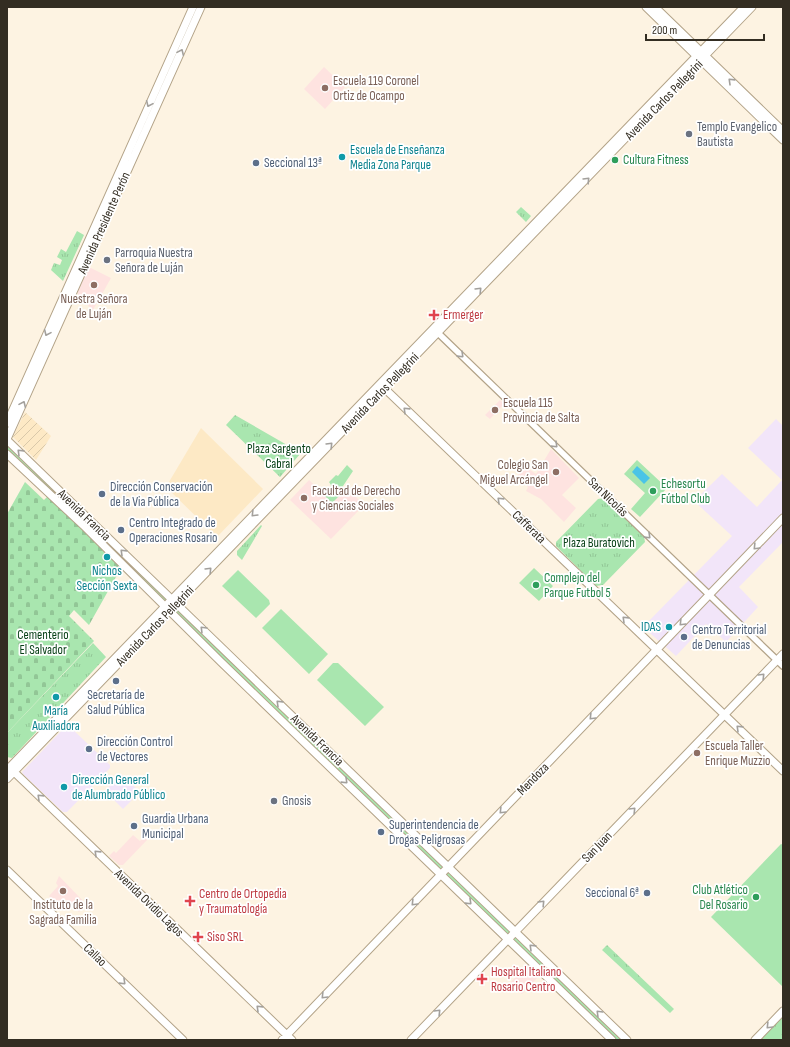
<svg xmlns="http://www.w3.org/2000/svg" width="790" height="1047" viewBox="0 0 790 1047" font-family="'Sofia Sans Condensed',sans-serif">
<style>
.commercial{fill:#f2e5f9}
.industrial{fill:url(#industrial-furrows)}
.education{fill:#fee3e0}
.built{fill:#fde9c5}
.grass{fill:#a9e6af}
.cemetery{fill:url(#cemetery-stones)}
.park{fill:url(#park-tufts)}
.water{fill:#4ac4e7}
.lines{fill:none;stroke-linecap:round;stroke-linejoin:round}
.minor-casing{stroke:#b3a388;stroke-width:8}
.major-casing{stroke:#b3a388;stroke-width:9}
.minor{stroke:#fff;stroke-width:5.5}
.major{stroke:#fff;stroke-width:7}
.oneway{stroke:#a3a09c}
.education-dot{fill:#8d6e63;stroke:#fff;stroke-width:1.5}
.worship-dot{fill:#6b7280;stroke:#fff;stroke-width:1.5}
.culture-dot{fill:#0f9aa8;stroke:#fff;stroke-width:1.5}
.leisure-dot{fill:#2e9e5b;stroke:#fff;stroke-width:1.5}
.service-dot{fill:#5c6f8a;stroke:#fff;stroke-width:1.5}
.health-dot{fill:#e0444e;stroke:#fff;stroke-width:1.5}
.labels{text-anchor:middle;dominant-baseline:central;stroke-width:3.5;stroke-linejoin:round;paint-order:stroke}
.education-label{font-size:13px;fill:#785e54;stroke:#fff;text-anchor:start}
.street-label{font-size:13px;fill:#332d22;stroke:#fff}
.worship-label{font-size:13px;fill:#5b616d;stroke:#fff;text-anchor:start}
.culture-label{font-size:13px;fill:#0d838f;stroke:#fff;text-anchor:start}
.leisure-label{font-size:13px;fill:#27864d;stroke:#fff;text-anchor:start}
.service-label{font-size:13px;fill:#4e5e75;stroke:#fff;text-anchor:start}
.health-label{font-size:13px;fill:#be3a42;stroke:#fff;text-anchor:start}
.park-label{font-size:13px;fill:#084017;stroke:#fff}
</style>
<defs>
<pattern id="industrial-furrows" width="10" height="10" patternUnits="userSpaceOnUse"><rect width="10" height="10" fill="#fde9c5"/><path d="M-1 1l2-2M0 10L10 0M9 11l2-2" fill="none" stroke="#d9c8a9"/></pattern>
<pattern id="cemetery-stones" width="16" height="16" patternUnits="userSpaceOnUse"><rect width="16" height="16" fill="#a9e6af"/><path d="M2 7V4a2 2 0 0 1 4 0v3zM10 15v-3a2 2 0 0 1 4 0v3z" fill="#92c696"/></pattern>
<pattern id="park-tufts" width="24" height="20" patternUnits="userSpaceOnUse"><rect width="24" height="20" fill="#a9e6af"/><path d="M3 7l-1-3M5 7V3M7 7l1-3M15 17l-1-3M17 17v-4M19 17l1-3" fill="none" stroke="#92c696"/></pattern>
</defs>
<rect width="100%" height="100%" fill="#fdf3e2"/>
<path class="commercial" d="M776,419l7,7v116l-44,45 19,20 -32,35 -20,-18 -30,32 -33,-29 89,-91 -38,-35 28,-27 35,33 25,-27 -34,-32z
M66,726h3l41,39v3l-43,44h-4l-40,-38 -1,-2z
M121,774l19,18 -17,17 -18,-18z"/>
<path class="industrial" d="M25,412l26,24 -15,24 -23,-23z"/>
<path class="education" d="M324,67l21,20 -20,22 -21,-20z
M89,267l22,11 -18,32 -15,-14v-5z
M500,400l4,4 -14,15 -5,-4z
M551,449l28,29 -17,17 14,13 -12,14 -23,-23 -15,-8 2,-4 -11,-11 9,-9 10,7z
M309,480l23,22 14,-15 18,18 -33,34 -41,-39z
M133,835l7,6 4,-4 3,3 -24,25h-4l-10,-9 5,-5 2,2z
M59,876l27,28 -7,8 -15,-14 -7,6 -8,-8 9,-10 -2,-3z
M529,963l11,12 -18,19 -12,-11z"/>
<path class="built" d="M201,428l62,61 -46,48 -51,-50z"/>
<path class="grass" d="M7,440l170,163 450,437h-15l-442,-429 -163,168v-9l158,-164 -158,-152z
M637,460l30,28 -27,29 -9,-8 14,-16 -21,-19z
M347,465l6,6 -14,21 2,2 -9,9 -11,-11c5,0 9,-2 10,-7l-2,-3 7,-7 2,1z
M534,568l19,18 -14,15 -20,-18z
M238,570l31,30 1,4 -14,14 -34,-32z
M281,609l47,45 -19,20 -47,-46z
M333,663h5l46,44 -19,19 -48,-46z
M781,844l2,1v142l-72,-70z"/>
<path class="cemetery" d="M25,482l19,18 4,-4 73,72 -32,57 -15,-15 -5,6 25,25 -87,92v-219z"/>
<path class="park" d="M521,207l10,9 -5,6 -10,-10z
M77,231l7,4 -21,46 -12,-11 3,-7 6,2 2,-5 -5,-3 4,-8 5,3z
M235,415l66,38 -21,24 -54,-52z
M604,498l40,38 1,6 -42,43 -7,1 -40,-40v-4l42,-43z
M261,525l1,1 -20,34 -5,-5v-4z
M93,643l13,14 -94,101 -5,-1v-24z
M607,945l67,64 -4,4 -68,-63z
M783,1016v24h-23z"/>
<path class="water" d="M637,466l13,12 -6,6 -12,-12z"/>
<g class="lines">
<g class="minor-casing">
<path id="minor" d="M436,331l347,335"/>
</g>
<g class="major-casing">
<path id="major" d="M646,7l137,133
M655,7l128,124
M381,385l402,386
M7,423l186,-416
M7,439l194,-432
M7,440l620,600
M7,454l78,73 136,135 391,378
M11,769l281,271
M7,770l737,-763
M7,779l745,-772
M7,870l176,170
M282,1040l501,-522
M411,1040l372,-386
M755,1040l28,-29"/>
</g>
<use href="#minor" class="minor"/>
<use href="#major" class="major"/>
</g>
<defs><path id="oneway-chevron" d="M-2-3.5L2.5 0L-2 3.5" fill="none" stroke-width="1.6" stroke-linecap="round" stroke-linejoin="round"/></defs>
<g class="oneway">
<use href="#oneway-chevron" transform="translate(181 52) rotate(-66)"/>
<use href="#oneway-chevron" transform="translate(731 81) rotate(-136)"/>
<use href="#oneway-chevron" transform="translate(149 104) rotate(114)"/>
<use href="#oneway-chevron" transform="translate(587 180) rotate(-46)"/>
<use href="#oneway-chevron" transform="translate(479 290) rotate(-46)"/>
<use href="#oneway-chevron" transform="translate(47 333) rotate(114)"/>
<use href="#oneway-chevron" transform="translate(461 355) rotate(44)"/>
<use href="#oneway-chevron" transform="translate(23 404) rotate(-66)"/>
<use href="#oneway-chevron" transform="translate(406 410) rotate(-136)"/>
<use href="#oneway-chevron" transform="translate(330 445) rotate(-46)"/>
<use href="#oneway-chevron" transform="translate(555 445) rotate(44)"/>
<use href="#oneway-chevron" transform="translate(20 452) rotate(-136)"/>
<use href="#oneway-chevron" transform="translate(500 500) rotate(-136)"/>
<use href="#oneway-chevron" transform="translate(254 514) rotate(134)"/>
<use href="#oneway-chevron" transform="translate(648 536) rotate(44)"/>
<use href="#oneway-chevron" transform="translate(756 547) rotate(134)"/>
<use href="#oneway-chevron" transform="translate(123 552) rotate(-136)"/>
<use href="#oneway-chevron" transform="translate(209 570) rotate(-46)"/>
<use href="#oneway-chevron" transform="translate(625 619) rotate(-136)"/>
<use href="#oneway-chevron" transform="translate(682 623) rotate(134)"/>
<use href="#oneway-chevron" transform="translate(203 629) rotate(-135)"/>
<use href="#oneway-chevron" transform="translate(762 676) rotate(-46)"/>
<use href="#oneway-chevron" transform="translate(279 703) rotate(-136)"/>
<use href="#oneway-chevron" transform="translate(592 717) rotate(134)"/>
<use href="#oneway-chevron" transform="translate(739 728) rotate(-136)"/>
<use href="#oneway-chevron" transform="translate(345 781) rotate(44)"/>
<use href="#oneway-chevron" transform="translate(40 797) rotate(-136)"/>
<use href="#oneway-chevron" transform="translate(633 810) rotate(-46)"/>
<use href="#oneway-chevron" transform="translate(502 811) rotate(134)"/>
<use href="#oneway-chevron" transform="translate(97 853) rotate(-136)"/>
<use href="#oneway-chevron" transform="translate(469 902) rotate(44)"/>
<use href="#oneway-chevron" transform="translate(414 903) rotate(134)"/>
<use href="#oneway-chevron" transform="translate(542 903) rotate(-46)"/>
<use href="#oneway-chevron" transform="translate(532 947) rotate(-136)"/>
<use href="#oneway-chevron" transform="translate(123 982) rotate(44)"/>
<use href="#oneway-chevron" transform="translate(324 996) rotate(134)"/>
<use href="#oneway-chevron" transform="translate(259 1008) rotate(-136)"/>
<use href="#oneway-chevron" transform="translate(438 1012) rotate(-46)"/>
<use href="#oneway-chevron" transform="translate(599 1013) rotate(-135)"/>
<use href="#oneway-chevron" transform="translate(769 1026) rotate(134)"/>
</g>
<g class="education-dot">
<circle cx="325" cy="88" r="4"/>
<circle cx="94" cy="285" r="4"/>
<circle cx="495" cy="410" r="4"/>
<circle cx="556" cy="472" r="4"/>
<circle cx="304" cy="498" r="4"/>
<circle cx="697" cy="753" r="4"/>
<circle cx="63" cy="891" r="4"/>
</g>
<g class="worship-dot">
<circle cx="689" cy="134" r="4"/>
<circle cx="107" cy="260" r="4"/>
<circle cx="274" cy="801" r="4"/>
</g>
<g class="culture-dot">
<circle cx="342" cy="157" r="4"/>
<circle cx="107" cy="557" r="4"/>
<circle cx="669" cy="627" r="4"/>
<circle cx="56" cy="697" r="4"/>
<circle cx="64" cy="787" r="4"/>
</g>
<g class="leisure-dot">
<circle cx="615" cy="160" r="4"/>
<circle cx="653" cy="491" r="4"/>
<circle cx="536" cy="585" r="4"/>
<circle cx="756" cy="897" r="4"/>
</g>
<g class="service-dot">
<circle cx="256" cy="163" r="4"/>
<circle cx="102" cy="494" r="4"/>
<circle cx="121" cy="530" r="4"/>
<circle cx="684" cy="637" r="4"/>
<circle cx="116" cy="681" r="4"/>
<circle cx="89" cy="749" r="4"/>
<circle cx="134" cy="826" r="4"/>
<circle cx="381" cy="832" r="4"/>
<circle cx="647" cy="893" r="4"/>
</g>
<g class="health-dot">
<path d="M432 309h4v4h4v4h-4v4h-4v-4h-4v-4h4z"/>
<path d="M188 895h4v4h4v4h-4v4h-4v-4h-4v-4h4z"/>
<path d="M196 931h4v4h4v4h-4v4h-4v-4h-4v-4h4z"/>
<path d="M480 973h4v4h4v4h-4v4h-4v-4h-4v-4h4z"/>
</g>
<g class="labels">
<g class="education-label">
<text x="333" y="81">Escuela 119 Coronel<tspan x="333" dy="15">Ortiz de Ocampo</tspan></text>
<text x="94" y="299" text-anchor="middle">Nuestra Señora<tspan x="94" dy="15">de Luján</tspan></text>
<text x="503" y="403">Escuela 115<tspan x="503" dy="15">Provincia de Salta</tspan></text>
<text x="548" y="465" text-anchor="end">Colegio San<tspan x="548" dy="15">Miguel Arcángel</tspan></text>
<text x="312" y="491">Facultad de Derecho<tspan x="312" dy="15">y Ciencias Sociales</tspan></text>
<text x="705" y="746">Escuela Taller<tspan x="705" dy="15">Enrique Muzzio</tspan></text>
<text x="63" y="905" text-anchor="middle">Instituto de la<tspan x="63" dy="15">Sagrada Familia</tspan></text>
</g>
<g class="street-label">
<text transform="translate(664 100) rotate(-46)">Avenida Carlos Pellegrini</text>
<text transform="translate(104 223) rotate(-66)">Avenida Presidente Perón</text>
<text transform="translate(380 393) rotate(-46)">Avenida Carlos Pellegrini</text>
<text transform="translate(608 497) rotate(44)">San Nicolás</text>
<text transform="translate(84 515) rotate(44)">Avenida Francia</text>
<text transform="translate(529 527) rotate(44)">Cafferata</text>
<text transform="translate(155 626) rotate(-46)">Avenida Carlos Pellegrini</text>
<text transform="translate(317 740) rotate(44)">Avenida Francia</text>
<text transform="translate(533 779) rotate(-46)">Mendoza</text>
<text transform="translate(597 847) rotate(-46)">San Juan</text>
<text transform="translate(149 903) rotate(44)">Avenida Ovidio Lagos</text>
<text transform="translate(95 955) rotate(44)">Callao</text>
</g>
<g class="worship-label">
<text x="697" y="127">Templo Evangelico<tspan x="697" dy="15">Bautista</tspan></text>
<text x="115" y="253">Parroquia Nuestra<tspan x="115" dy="15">Señora de Luján</tspan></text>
<text x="282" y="801">Gnosis</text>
</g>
<g class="culture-label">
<text x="350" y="150">Escuela de Enseñanza<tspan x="350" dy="15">Media Zona Parque</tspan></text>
<text x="107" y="571" text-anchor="middle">Nichos<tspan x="107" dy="15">Sección Sexta</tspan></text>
<text x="661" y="627" text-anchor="end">IDAS</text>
<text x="56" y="711" text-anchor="middle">María<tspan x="56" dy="15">Auxiliadora</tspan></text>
<text x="72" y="780">Dirección General<tspan x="72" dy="15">de Alumbrado Público</tspan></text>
</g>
<g class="leisure-label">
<text x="623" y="160">Cultura Fitness</text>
<text x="661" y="484">Echesortu<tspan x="661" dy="15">Fútbol Club</tspan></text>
<text x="544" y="578">Complejo del<tspan x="544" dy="15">Parque Futbol 5</tspan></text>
<text x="748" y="890" text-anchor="end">Club Atlético<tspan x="748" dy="15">Del Rosario</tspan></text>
</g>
<g class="service-label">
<text x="264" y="163">Seccional 13ª</text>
<text x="110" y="487">Dirección Conservación<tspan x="110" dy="15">de la Via Pública</tspan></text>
<text x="129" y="523">Centro Integrado de<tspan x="129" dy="15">Operaciones Rosario</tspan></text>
<text x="692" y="630">Centro Territorial<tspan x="692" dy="15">de Denuncias</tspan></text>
<text x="116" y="695" text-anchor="middle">Secretaría de<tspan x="116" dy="15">Salud Pública</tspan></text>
<text x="97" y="742">Dirección Control<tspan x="97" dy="15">de Vectores</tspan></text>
<text x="142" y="819">Guardia Urbana<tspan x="142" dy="15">Municipal</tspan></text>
<text x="389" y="825">Superintendencia de<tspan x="389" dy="15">Drogas Peligrosas</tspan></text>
<text x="639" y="893" text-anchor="end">Seccional 6ª</text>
</g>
<g class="health-label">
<text x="443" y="315">Ermerger</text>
<text x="199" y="894">Centro de Ortopedia<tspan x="199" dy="15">y Traumatología</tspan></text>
<text x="207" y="937">Siso SRL</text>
<text x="491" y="972">Hospital Italiano<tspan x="491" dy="15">Rosario Centro</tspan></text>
</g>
<g class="park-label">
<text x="279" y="449">Plaza Sargento<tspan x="279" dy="15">Cabral</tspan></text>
<text x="599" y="543">Plaza Buratovich</text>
<text x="43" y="635">Cementerio<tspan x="43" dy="15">El Salvador</tspan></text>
</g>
</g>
<rect width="790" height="1047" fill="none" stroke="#332d22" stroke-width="16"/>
<path d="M646 34v6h118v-6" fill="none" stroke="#332d22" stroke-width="2"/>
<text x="652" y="34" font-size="12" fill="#332d22" stroke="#ffffff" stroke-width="3" paint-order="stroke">200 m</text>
</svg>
